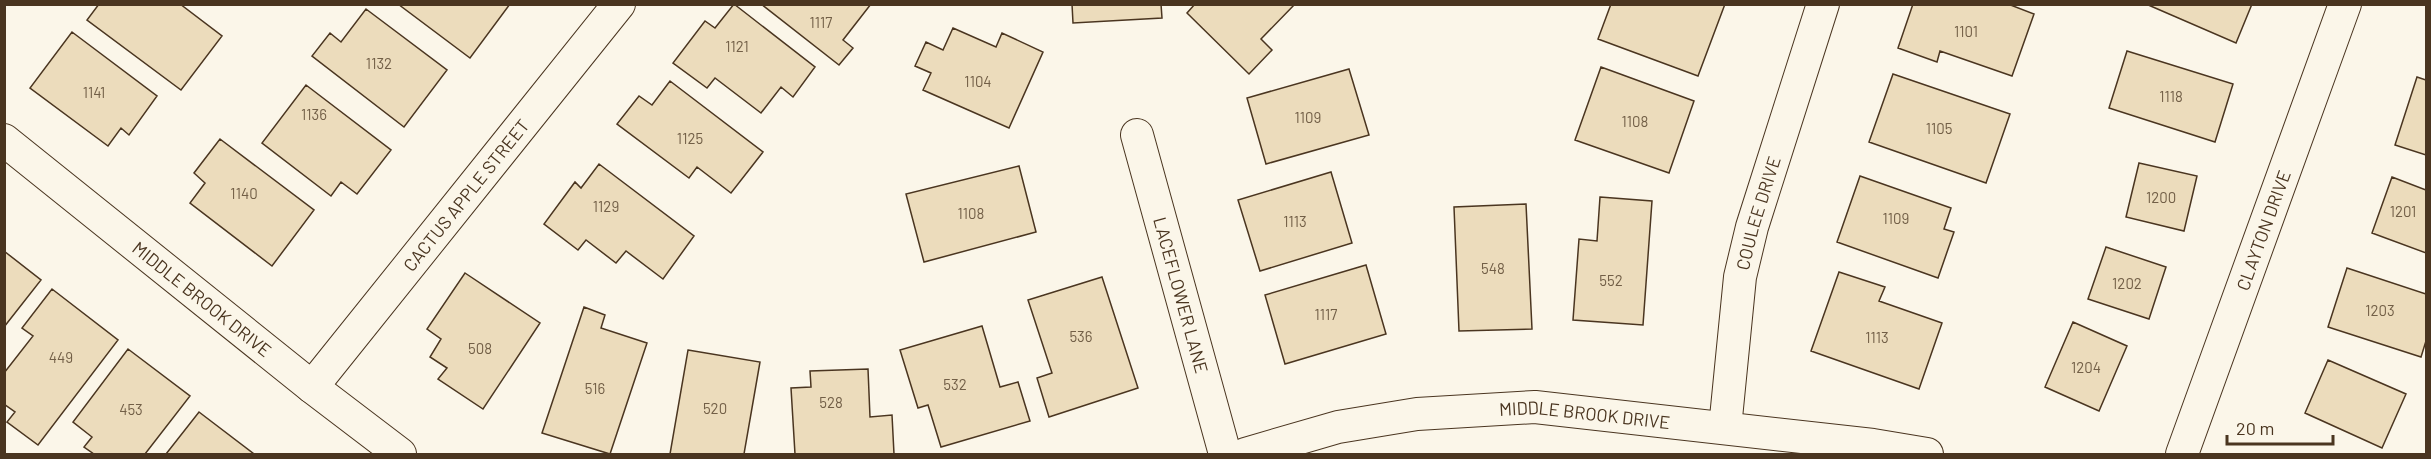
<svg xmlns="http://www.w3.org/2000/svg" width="2431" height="459" viewBox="0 0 2431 459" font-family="Barlow,sans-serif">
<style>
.building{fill:#ecdcbc;stroke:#4a3520;stroke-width:1.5}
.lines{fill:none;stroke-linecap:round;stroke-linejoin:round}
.street-casing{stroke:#4a3520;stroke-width:34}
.street{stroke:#fbf6e9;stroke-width:32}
.labels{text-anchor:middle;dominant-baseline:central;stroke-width:4.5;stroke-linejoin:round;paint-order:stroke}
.number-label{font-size:15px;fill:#725f47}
.street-label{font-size:18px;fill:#4a3520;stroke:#fbf6e9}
</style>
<rect width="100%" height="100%" fill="#fbf6e9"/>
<path class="building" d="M99,4h81l42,32 -41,54 -94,-70z
M398,4h112l-40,54z
M734,4l81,63 -22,30 -12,-10 -20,26 -46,-35 -8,10 -34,-25 32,-42 10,7z
M761,4h110l-28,36 10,8 -14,17z
M1072,4h89l1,14 -89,5z
M1195,4h100l-34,35 11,11 -23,24 -62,-61z
M1611,4h114l-27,72 -100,-37z
M1913,4h95l26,10 -22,62 -72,-25 -3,11 -39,-14z
M2146,4h106l-16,39z
M366,9l81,61 -43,57 -92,-71 18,-23 11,9z
M953,28l43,19 6,-14 41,19 -34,76 -86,-38 8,-17 -16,-7 11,-24 17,8z
M72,32l85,64 -28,39 -8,-7 -13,18 -78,-58z
M2127,51l106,33 -18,58 -106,-34z
M1601,67l93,34 -25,72 -94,-33z
M1349,69l20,66 -103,29 -19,-66z
M1893,74l117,40 -24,69 -117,-41z
M2417,77l9,3v75l-31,-10z
M670,81l93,71 -32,41 -34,-26 -8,11 -72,-54 22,-28 13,9z
M306,85l85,65 -34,44 -16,-12 -10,14 -69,-53z
M220,139l94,71 -42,56 -82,-63 15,-20 -11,-10z
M2139,163l58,13 -13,55 -58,-14z
M599,164l95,72 -31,43 -37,-28 -10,12 -30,-23 -8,10 -34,-26 31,-42 6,6z
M1019,166l17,66 -112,30 -18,-68z
M1331,172l21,71 -92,28 -22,-71z
M1860,176l91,32 -7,21 10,3 -16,46 -101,-36z
M2392,177l34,13v63l-54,-20z
M1600,197l52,4 -9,124 -70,-5 6,-81 18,2z
M1526,204l6,125 -73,2 -5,-124z
M2106,247l60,20 -17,52 -61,-20z
M4,251l37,29 -37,47z
M1366,265l20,69 -101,30 -20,-69z
M2347,268l79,26v47l-5,16 -93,-30z
M1839,272l46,15 -6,14 63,22 -23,66 -108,-38z
M465,273l75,50 -57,86 -45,-30 9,-11 -17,-11 11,-18 -14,-10z
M1102,277l36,111 -89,29 -12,-39 15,-5 -24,-73z
M52,289l66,51 -80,105 -31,-23 8,-10 -11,-8v-31l29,-37 -11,-8z
M584,307l21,8 -4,13 46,15 -37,111 -68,-21z
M2073,322l54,24 -28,65 -54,-24z
M982,326l18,61 18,-5 12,39 -89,26 -13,-42 -10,3 -18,-58z
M128,349l62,47 -45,58h-51l-10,-7 8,-10 -19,-15z
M688,350l72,12 -16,92h-74z
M2328,360l78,34 -24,54 -77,-35z
M868,369l2,48 22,-2 2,39h-99l-4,-66 20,-1 -1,-16z
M199,412l55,42h-88z"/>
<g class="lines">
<g class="street-casing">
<g id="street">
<path id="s1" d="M1137,135l88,319"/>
<path id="s2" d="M4,140l308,247 88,67"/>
<path id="s3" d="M312,387l307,-383"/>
<path id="s4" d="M1725,428l15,-151 12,-50 71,-223"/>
<path id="s5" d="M1245,454l93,-27 79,-13 118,-7 338,38 54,9"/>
<path id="s6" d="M2182,454l163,-450"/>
</g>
</g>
<use href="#street" class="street"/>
</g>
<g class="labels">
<g class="number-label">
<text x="821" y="22">1117</text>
<text x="1966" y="31">1101</text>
<text x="737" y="46">1121</text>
<text x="379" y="63">1132</text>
<text x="978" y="81">1104</text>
<text x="94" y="92">1141</text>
<text x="2171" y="96">1118</text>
<text x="314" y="114">1136</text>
<text x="1308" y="117">1109</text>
<text x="1635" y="121">1108</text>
<text x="1939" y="128">1105</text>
<text x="690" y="138">1125</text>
<text x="244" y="193">1140</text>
<text x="2161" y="197">1200</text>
<text x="606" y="206">1129</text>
<text x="2403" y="211">1201</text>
<text x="971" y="213">1108</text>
<text x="1896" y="218">1109</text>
<text x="1295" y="221">1113</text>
<text x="1493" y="268">548</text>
<text x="1611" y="280">552</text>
<text x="2127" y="283">1202</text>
<text x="2380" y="310">1203</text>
<text x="1326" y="314">1117</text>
<text x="1081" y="336">536</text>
<text x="1877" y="337">1113</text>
<text x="480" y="348">508</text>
<text x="61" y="357">449</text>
<text x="2086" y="367">1204</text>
<text x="955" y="384">532</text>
<text x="595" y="388">516</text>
<text x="831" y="402">528</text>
<text x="715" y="408">520</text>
<text x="131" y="409">453</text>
</g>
<g class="street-label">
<text stroke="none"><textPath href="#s3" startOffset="246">CACTUS APPLE STREET</textPath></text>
<text stroke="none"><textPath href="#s4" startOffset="218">COULEE DRIVE</textPath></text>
<text stroke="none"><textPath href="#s6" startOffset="238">CLAYTON DRIVE</textPath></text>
<text stroke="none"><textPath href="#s1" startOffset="166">LACEFLOWER LANE</textPath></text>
<text stroke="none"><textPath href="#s2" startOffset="254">MIDDLE BROOK DRIVE</textPath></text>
<text stroke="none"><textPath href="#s5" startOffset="345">MIDDLE BROOK DRIVE</textPath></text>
</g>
</g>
<rect width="2431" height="459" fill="none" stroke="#4a3520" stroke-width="12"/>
<path d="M2227 435v9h106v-9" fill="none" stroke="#4a3520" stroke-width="3"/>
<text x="2236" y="435" font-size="18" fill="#4a3520" stroke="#fbf6e9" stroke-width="4.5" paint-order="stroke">20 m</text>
</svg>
